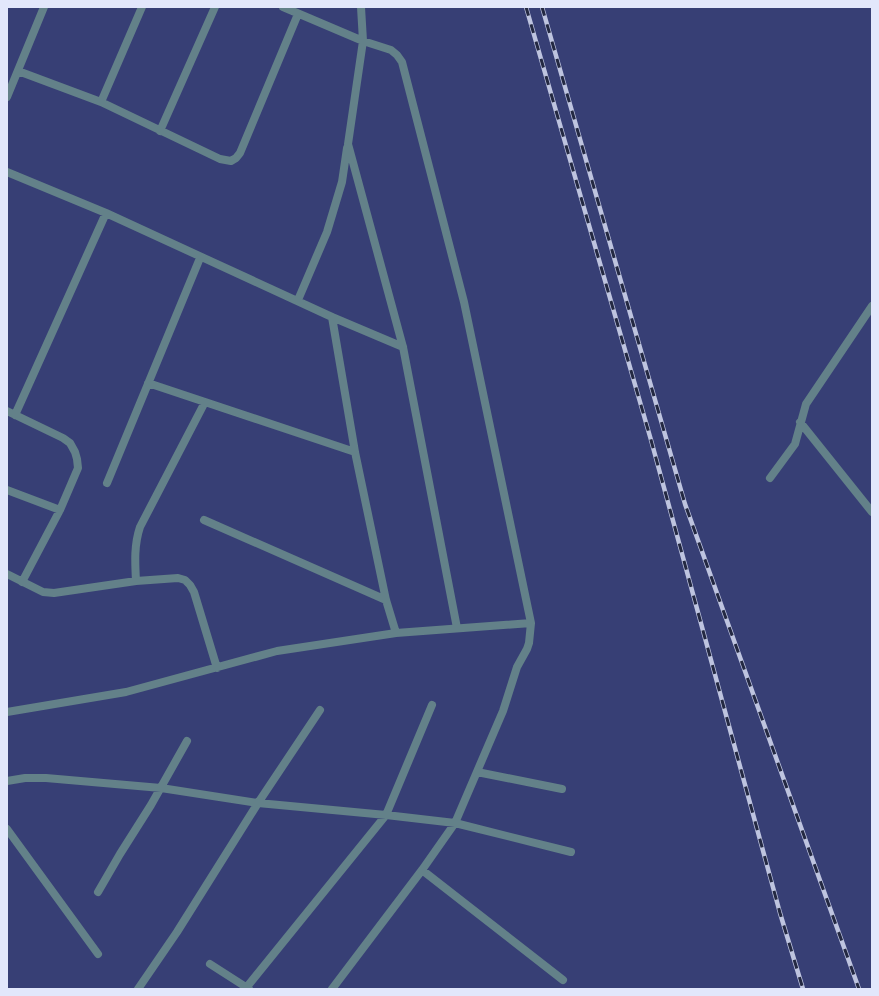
<svg xmlns="http://www.w3.org/2000/svg" width="879" height="996" viewBox="0 0 879 996" font-family="'Fira Sans Condensed',sans-serif">
<style>
.lines{fill:none;stroke-linecap:round;stroke-linejoin:round}
.street{stroke:#638189;stroke-width:8}
.rail-casing{stroke:#bec4df;stroke-width:4.5}
.rail{stroke:#242942;stroke-width:3;stroke-dasharray:9;stroke-linecap:butt}
</style>
<rect width="100%" height="100%" fill="#373f75"/>
<g class="lines">
<path class="street" d="M283,7l80,34 28,9 6,5 5,7 62,240 67,321 -2,20 -2,6 -10,18 -14,44 -48,112 -33,47 -90,119
M361,7l2,34 -15,103 55,203 54,281
M18,71l83,31 119,57 11,2 5,-3 4,-5 58,-139
M7,97l37,-90
M101,102l41,-95
M160,131l55,-124
M7,172l99,41 226,104 71,30
M298,300l29,-68 15,-50 5,-34
M332,317l23,135 31,148 10,33
M148,383l207,69
M7,411l56,27 7,5 5,9 2,7 1,9 -18,42 -38,72
M15,415l91,-202
M800,422l72,90
M770,478l25,-34 11,-40 66,-98
M107,483l93,-225
M7,490l53,20
M204,520l182,80
M7,574l36,18 11,1 82,-12 42,-3 7,2 5,5 4,7 23,76
M136,581c-1,-19 -2,-36 4,-54l65,-125
M7,712l119,-20 151,-41 119,-18 135,-10
M477,772l85,17
M7,781l18,-3h21l115,10 97,15 128,12 69,8 116,29
M7,829l91,125
M422,870l141,110
M98,892l22,-38 31,-49 36,-64
M210,964l39,25
M246,988l140,-173 46,-110
M138,989l39,-57 81,-129 62,-93"/>
<g class="rail-casing">
<path id="rail" d="M526,7l125,433 129,473 23,76
M542,7l143,497 174,485"/>
</g>
<use href="#rail" class="rail"/>
</g>
<rect width="879" height="996" fill="none" stroke="#e2e7fb" stroke-width="16"/>
</svg>
